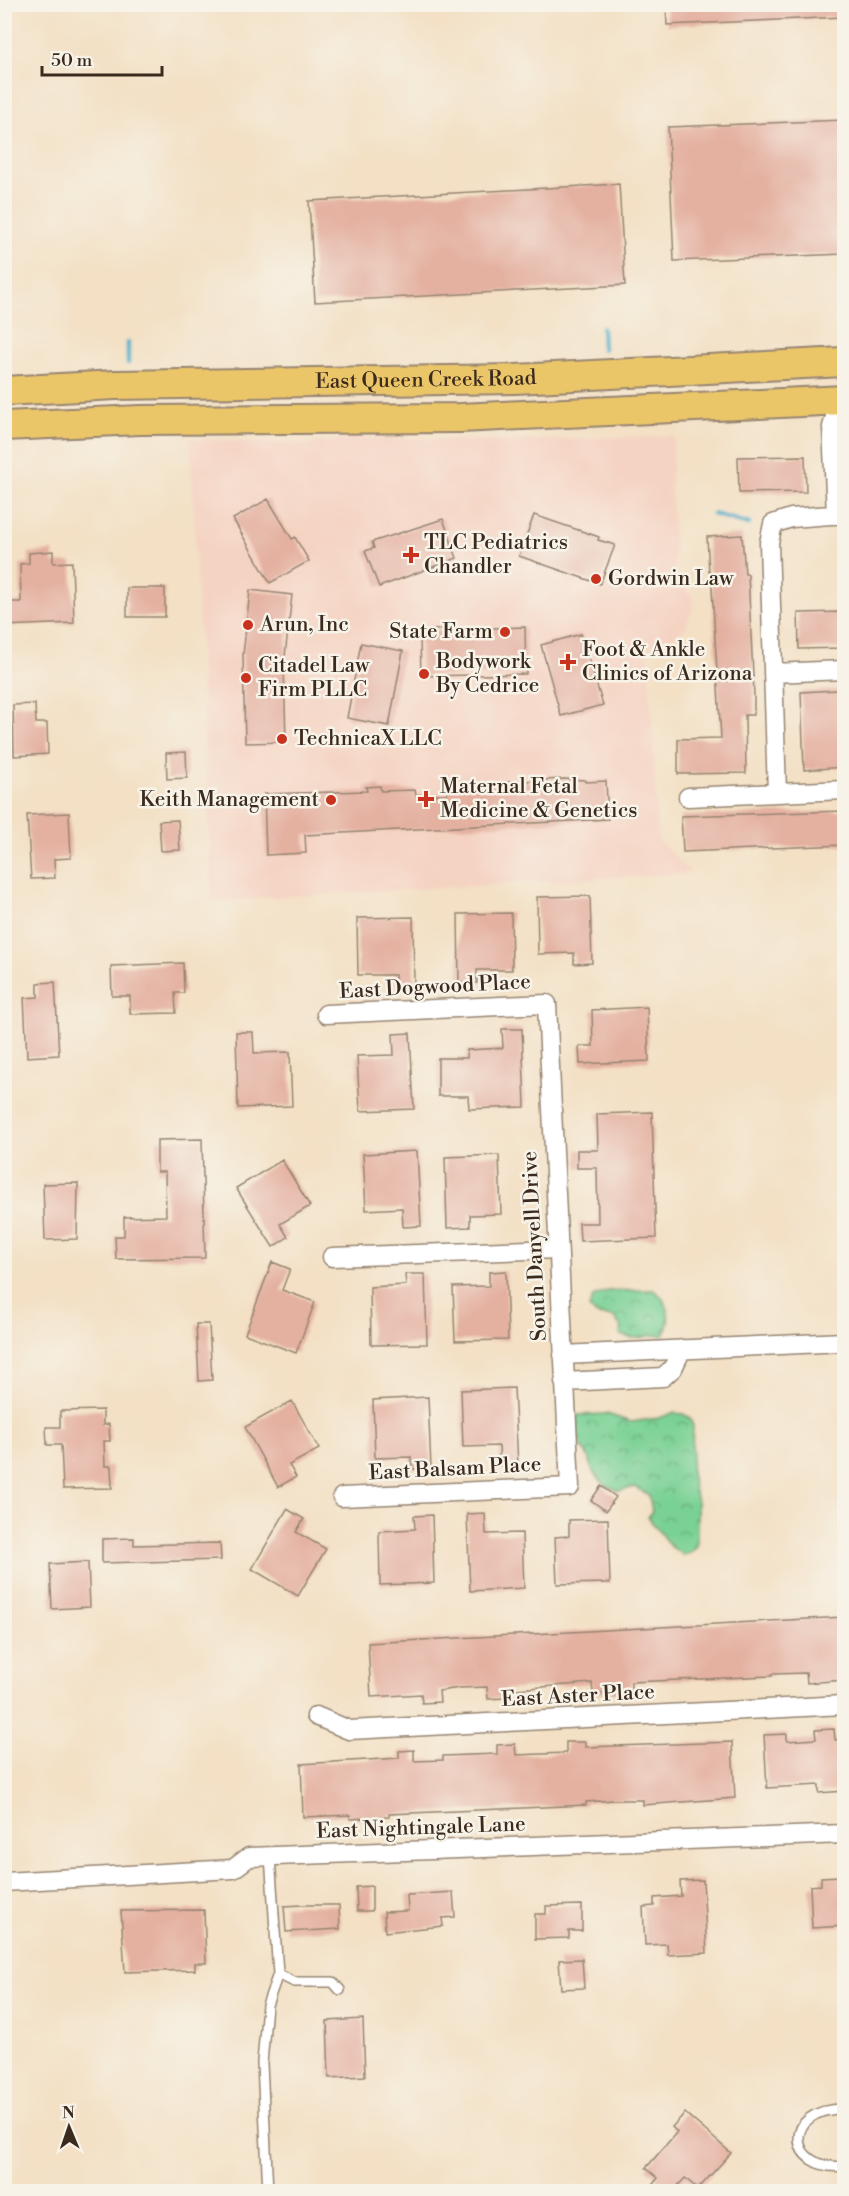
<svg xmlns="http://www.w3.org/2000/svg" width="849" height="2196" viewBox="0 0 849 2196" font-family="'Libre Bodoni',serif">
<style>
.built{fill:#f5d3c2}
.park{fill:url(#park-crowns);stroke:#5a7e5a;stroke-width:1.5}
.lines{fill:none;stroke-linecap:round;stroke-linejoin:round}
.stream{stroke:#48abc7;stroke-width:4.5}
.building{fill:#e4b0a0}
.service-casing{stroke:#978572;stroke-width:12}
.minor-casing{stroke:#978572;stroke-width:21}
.primary-casing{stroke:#978572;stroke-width:32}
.service{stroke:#fff;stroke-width:9}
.minor{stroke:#fff;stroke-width:18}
.primary{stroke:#ebc669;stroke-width:28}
.poi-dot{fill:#c8321e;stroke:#f7f3e8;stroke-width:2}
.labels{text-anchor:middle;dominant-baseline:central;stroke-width:5;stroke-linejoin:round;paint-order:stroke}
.street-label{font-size:21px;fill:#3b2a1e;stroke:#f7f3e8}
.poi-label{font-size:21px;fill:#3b2a1e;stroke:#f7f3e8;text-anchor:start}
</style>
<defs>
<pattern id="park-crowns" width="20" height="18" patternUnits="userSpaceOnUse" patternTransform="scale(1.5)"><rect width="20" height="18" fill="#7ad195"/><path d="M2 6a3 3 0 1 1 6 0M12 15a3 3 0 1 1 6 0" fill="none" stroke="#65aa79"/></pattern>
</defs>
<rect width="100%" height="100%" fill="#f7f3e8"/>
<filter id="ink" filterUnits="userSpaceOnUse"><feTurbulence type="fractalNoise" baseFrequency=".0167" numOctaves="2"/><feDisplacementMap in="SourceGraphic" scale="12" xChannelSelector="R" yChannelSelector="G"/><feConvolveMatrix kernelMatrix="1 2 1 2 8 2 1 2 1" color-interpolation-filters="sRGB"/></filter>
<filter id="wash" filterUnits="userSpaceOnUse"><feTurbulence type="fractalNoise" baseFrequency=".008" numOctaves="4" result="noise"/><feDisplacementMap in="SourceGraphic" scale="24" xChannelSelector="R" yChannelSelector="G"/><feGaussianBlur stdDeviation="1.35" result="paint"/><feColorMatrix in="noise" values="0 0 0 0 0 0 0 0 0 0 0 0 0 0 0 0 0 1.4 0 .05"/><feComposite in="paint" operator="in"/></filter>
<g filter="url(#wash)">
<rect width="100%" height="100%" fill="#f3e0c5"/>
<path class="built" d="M674,436l-3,50 4,85 4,10 13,16 1,10 -8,22 -11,8 -17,2 -9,13 10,188 33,33 -479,28 -22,-462 113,6 53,-8 145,4z"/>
<path class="park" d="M654,1290c15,12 18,28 10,46 -19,-4 -24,8 -44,-2l2,-6 -8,-11 -17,-2 -8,-7 4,-11 15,-6z
M673,1413l10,1 7,4 3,8 -2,47 6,29v45l-7,6 -7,2 -13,-9 -22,-29 4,-6 -3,-16 -14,-8 -16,4 -14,-6 -12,-13 -3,-12 -13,-22v-23l30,-1 24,8 28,-4z"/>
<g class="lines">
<path class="stream" d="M602,328l1,21
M128,343v20
M713,514l36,10"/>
</g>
<g id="blocks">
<path class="building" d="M666,4h178v13l-177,8z
M844,120v134l-170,7 -6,-134z
M619,184l6,101 -310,17 -6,-101z
M805,456l1,36 -67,1 -1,-36z
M268,499l24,40 3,-2 14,24 -39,22 -37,-64z
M534,515l65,22 -1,3 17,5 -15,39 -81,-28z
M443,519l14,39 -78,29 -14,-36 9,-3 -2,-6z
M742,535l3,39h3l6,121v20h-9l1,58 -68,1v-35l43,-1 -10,-166h-2l-2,-35z
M53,551v12l19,-1 2,61 -70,3v-24h17l-1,-38 9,-1v-10z
M127,588h38v29h-38z
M250,590l42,5 -8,70 2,77 -41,1 -2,-88z
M844,612v36l-45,1 -1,-36z
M525,627l1,47 -105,2 -1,-40 11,-1v-5z
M581,634l22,71 -42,11 -20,-71z
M361,643l42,8 -14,75 -42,-8z
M837,690h7v77l-40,3 -3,-78z
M35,704l1,19h11l1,31 -34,2 -1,-51z
M186,752l1,26 -20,1 -1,-26z
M564,779l21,1v2l21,-1 2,38 -303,16 1,18 -40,2 -2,-61 103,-3 -1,-4 14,-1 1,5 34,-1 1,5 31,-1 -1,-9z
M844,811v34l-161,7 -2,-36z
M69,813l2,45 -17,1 1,19 -24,1 -4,-64z
M178,820l2,30 -19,1 -2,-30z
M590,896l2,67 -18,1v-11l-36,1 -1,-57z
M511,913l1,57h-35v13h-18l-1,-69z
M413,917l1,70h-18l-1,-12h-37l-1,-57z
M183,963l1,30h-9l1,20 -46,1v-18h-18l-1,-30z
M55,982l4,73 -32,2 -3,-59 14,-1v-14z
M647,1007l2,54 -69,3 -1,-18h14l-1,-36z
M502,1029h20l3,78 -56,2 -1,-13h-30v-38h29v-8l36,-2z
M236,1032h17l1,21 36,-1 2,54 -54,2z
M410,1033l4,76 -54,2 -3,-55 37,-1 -1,-21z
M652,1112l4,126 -76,3 -1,-18h19l-1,-55h-20v-18h21l-1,-36z
M202,1139l3,119 -89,1 -1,-23h9v-19l42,-1 -1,-44h-8v-32z
M417,1151l4,75 -18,1 -1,-19 -36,2 -3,-56z
M499,1155l2,59 -31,1v12l-23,1 -2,-71z
M282,1160l28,46 -30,18 8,13 -15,10 -37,-59z
M78,1183l-1,56 -32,1 -2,-56z
M272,1262l18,7 -8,21 33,12 -19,51 -51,-19z
M506,1271l2,69 -53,1 -2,-54 36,-1v-14z
M405,1274h20l2,70 -56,1 -1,-58 36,-2z
M196,1324h13l3,56 -13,1z
M514,1388l4,77 -18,1 -1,-20 -36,1 -2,-57z
M428,1397l3,71 -19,1 -1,-12 -36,1 -2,-58z
M292,1401l27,48 -30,16 7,12 -18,10 -33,-60z
M103,1410v15l6,-1 1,17h-6l1,25h6l1,22 -49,1 -2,-44h-14l-1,-18h14v-16z
M601,1486l15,11 -10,14 -15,-11z
M287,1509l17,10 -8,13 30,17 -28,47 -46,-27z
M485,1513l1,21 36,-1 2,55 -54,3 -3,-77z
M432,1515l2,68 -54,2 -1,-54 36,-2 -1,-13z
M608,1519l2,64 -53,1 -2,-47 14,-1v-16z
M134,1538v7l86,-2 1,17 -119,3v-24z
M88,1562l2,45 -38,2 -2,-45z
M844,1617v63l-37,3 -1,-10 -34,1v2l-141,6v10l-38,2 -1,-11 -88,7v8l-16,1 -1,-12 -27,1 -21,3 1,11 -18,1 -1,-9 -50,3 -3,-54z
M834,1729l1,11 9,-1v52l-25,2v-8l-52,3 -3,-53 23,-1v7l29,-2 -1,-9z
M566,1742h19v5l147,-5 3,56 -92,7v-5h-29l-28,2v3l-197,9v3l-39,2v-4l-47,2 -2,-53 98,-6v-7l15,-1v11l29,-1v-4l54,-2v-9l18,-1 1,11 50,-2z
M841,1876v8h3v42l-32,2 -2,-42 11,-1v-8z
M703,1880l4,73 -39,2 -1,-11 -22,1 -2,-38 11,-1v-8l27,-2 -1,-15z
M372,1886v25h-15l-1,-24z
M453,1892l2,25 -13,1 1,8 -58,6 -1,-20 24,-1 -1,-16z
M302,1905h37l1,24 -54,3 -2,-26z
M582,1905v26h-13v7l-34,1v-25h11v-8z
M204,1910l2,53h-11v7l-70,2 -4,-61z
M582,1959l2,29 -23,1 -2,-29z
M363,2019l2,57 -36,2 -2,-57z
M685,2113l46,40 -33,36 -13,-11 -13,14h-26l12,-14 -12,-10 31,-36 -5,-5z"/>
</g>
</g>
<g filter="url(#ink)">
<use href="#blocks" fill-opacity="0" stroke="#978572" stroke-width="1.5"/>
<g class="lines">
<g class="service-casing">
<path id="service" d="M278,1974l16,8h39l7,8
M844,2109c-63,-1 -57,63 0,57
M268,2192l-6,-129 5,-58 11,-31 -8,-118"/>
</g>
<g class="minor-casing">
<path id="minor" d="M836,515l-4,-88 8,-27
M773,673l71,-3
M777,793l-8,-250 4,-19 18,-6 53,-4
M688,797l156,-7
M326,1014l221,-10 23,483 -228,10
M332,1257l225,-8
M563,1355l281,-13
M564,1382l99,-5 10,-9 9,-19
M316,1716l33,14 495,-25
M4,1882l229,-13 16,-12 595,-23"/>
</g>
<g class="primary-casing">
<g id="primary">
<path id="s1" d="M4,391l112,-6 399,-6 329,-17"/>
<path d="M4,426l136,-6 320,-2 384,-18"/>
</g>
</g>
<use href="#service" class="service"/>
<use href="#minor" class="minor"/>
<use href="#primary" class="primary"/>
</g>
</g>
<g class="poi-dot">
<path d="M408 546h6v6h6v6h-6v6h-6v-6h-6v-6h6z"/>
<circle cx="596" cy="579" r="6"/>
<circle cx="248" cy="625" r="6"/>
<circle cx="505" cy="632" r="6"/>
<path d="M565 653h6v6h6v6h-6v6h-6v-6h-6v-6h6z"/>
<circle cx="424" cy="674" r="6"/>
<circle cx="246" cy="678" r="6"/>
<circle cx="282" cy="739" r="6"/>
<path d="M423 790h6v6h6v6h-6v6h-6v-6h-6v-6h6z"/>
<circle cx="331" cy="800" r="6"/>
</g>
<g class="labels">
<g class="street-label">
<text stroke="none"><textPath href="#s1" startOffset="422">East Queen Creek Road</textPath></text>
<text transform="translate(435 987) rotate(-3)">East Dogwood Place</text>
<text transform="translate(535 1246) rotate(-93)">South Danyell Drive</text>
<text transform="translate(455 1469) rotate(-3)">East Balsam Place</text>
<text transform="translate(578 1696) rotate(-3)">East Aster Place</text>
<text transform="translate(421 1828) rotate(-2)">East Nightingale Lane</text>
</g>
<g class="poi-label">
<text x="424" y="543">TLC Pediatrics<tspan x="424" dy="24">Chandler</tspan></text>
<text x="608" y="579">Gordwin Law</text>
<text x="260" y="625">Arun, Inc</text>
<text x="493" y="632" text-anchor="end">State Farm</text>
<text x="582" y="650">Foot &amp; Ankle<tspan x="582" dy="24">Clinics of Arizona</tspan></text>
<text x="436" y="662">Bodywork<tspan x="436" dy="24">By Cedrice</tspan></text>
<text x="258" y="666">Citadel Law<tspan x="258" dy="24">Firm PLLC</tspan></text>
<text x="294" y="739">TechnicaX LLC</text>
<text x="440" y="787">Maternal Fetal<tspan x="440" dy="24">Medicine &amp; Genetics</tspan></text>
<text x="319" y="800" text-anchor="end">Keith Management</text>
</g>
</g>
<rect width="849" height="2196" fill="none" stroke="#f7f3e8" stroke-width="24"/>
<g transform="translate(69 2127) rotate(358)" stroke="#f7f3e8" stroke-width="4.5" paint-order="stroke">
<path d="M0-4.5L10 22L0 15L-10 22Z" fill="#3b2a1e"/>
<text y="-9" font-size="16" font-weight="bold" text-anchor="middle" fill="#3b2a1e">N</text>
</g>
<path d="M42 66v9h120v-9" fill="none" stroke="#3b2a1e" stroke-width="3"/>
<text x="51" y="66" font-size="18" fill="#3b2a1e" stroke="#f7f3e8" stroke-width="4.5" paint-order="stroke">50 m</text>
</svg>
